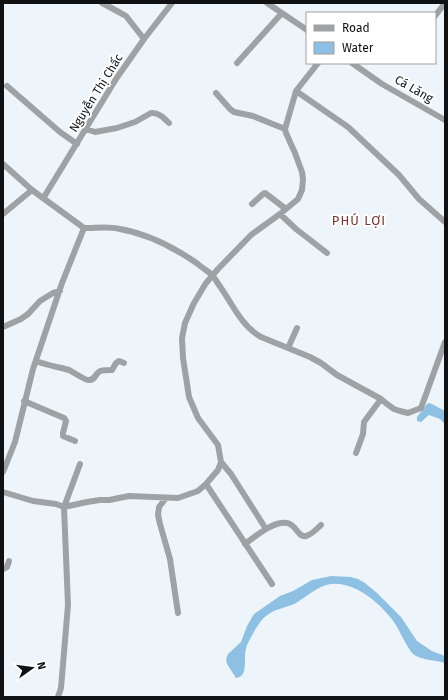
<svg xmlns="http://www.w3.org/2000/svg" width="448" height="700" viewBox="0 0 448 700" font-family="'Fira Sans',sans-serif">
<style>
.water{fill:#8dc0e3}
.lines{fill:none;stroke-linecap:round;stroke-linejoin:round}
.minor{stroke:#9fa2a4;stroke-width:6}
.labels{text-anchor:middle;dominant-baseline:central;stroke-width:4;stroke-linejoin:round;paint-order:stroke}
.street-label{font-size:12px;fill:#0f1113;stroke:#fff}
.neighbourhood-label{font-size:13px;letter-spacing:1px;fill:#7b352c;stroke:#fff}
</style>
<rect width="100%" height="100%" fill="#eef5fa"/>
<path class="water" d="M429,403l3,1 13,7v13l-5,-5 -11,-4 -8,7 -4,-1v-4l10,-13z
M331,576l20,1 7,2 7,4 12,10 24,24 16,24 15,10 13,5v7c-9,-3 -25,-3 -32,-9 -5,-5 -13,-22 -17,-29 -14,-21 -44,-47 -70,-40 -12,4 -21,13 -32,19 -9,4 -20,5 -28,12 -4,3 -8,9 -11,14 -3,6 -8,13 -9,19 -3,9 3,28 -10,29l-9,-14 -1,-5 2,-5 13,-12 6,-16 7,-12 26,-18 13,-5 19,-11z"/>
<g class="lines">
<path class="minor" d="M102,3l15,8 9,5 18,23
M267,3l40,27
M435,16l10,-13
M237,63l45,-50
M352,63l30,21 63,36
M7,86l53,46 17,12
M296,91l52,36 51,48 20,24 26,23
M216,93l14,16 4,3 19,4 32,13
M86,129l9,3 22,-4 18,-6 16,-9c7,-1 13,5 18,10
M3,164l29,26 52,38 -22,55 -29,86 -18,73 -12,30
M44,197l72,-118 28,-40 28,-36
M252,204l11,-10 2,-1 21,16
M3,214l29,-24
M280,214l16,15 31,24
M84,228c12,0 25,-2 36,1 28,5 55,19 78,35 4,4 10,7 14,11 3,3 5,7 7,10 13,18 22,41 42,52l49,20 11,6 16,12 44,24 6,5 7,5 6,2 8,2 13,-5 24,-66
M3,327l18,-8 7,-5 12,-13 13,-8 7,-2
M288,348l9,-20
M36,361c10,4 22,6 33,9 4,2 16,10 19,10 7,1 7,-6 12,-9 3,-1 9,-1 12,-1l4,-7 3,-2 5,2
M24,401l40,17 2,3 -3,12v3l12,5
M356,453l7,-19 1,-12 17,-23
M206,484l66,100
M3,492l30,9 23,3 8,3 23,-5 13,-2h9l20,-4 49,2 20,-7 8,-7 12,-14 3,-8
M166,498l-7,9 -1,8 2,9 10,35 8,54
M266,529l-35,-55 -10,-12 -3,-17 -20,-27 -9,-21 -6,-39 -1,-20 3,-15 9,-20 12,-20 12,-14 33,-34 29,-21 18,-15 4,-9 1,-11 -1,-7 -7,-19 -9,-20 -1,-4 11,-38 22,-28
M245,544c11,-8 28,-23 42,-21 9,1 11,15 19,13 5,-1 11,-7 15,-11
M3,569l4,-2 2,-6
M58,697l3,-9 7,-83 -4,-98 16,-43"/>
</g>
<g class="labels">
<g class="street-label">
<text transform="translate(414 89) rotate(30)">Cá Lăng</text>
<text transform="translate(96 93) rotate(-58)">Nguyễn Thị Chấc</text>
</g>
<g class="neighbourhood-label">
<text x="359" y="220">PHÚ LỢI</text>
</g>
</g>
<rect width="448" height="700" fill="none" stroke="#0f1113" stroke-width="8"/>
<rect x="306" y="12" width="130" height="52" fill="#ffffff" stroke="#9fa0a1"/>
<rect x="314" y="25" width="20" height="6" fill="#9fa2a4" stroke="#9fa0a1"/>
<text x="342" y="32" font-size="12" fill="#0f1113">Road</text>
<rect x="314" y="42" width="20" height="12" fill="#8dc0e3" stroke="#9fa0a1"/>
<text x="342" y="52" font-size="12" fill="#0f1113">Water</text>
<g transform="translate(32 668) rotate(76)" stroke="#ffffff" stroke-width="3" paint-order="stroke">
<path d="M0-3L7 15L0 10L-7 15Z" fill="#0f1113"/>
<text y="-6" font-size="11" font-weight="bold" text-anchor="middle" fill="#0f1113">N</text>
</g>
</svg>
